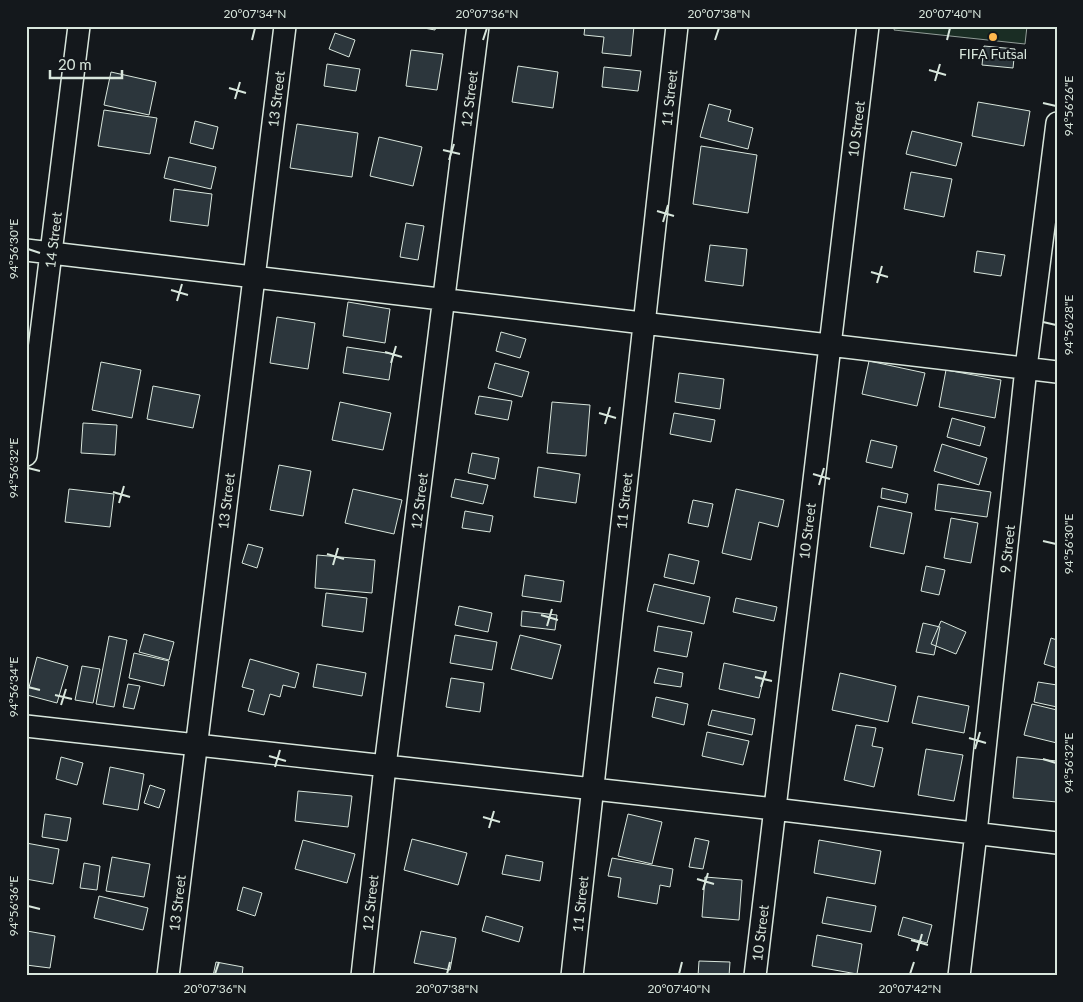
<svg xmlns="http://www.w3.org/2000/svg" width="1083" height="1002" viewBox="0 0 1083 1002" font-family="Lato,sans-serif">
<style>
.green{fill:#1a2d24;stroke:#939e99}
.building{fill:#2c363c;stroke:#d8e6dc}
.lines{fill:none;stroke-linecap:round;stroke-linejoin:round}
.minor-casing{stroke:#d8e6dc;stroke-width:24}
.minor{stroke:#14181c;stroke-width:21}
.ticks{fill:none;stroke:#d8e6dc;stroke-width:2}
.poi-dot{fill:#ffb74d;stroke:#14181c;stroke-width:2}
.labels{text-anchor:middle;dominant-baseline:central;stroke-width:4;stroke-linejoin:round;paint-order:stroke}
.poi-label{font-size:14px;fill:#d8e6dc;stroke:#14181c}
.street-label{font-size:14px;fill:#d8e6dc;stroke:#14181c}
.neatline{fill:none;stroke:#d8e6dc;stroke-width:2}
.ticks-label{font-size:12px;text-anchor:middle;fill:#d8e6dc}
</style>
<rect width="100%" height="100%" fill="#14181c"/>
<path class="green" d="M895,26h132l-2,18 -131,-14z"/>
<path class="building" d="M413,26h23l-1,4z
M585,26h49l-3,30 -29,-3 2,-16 -20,-2z
M335,33l20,7 -6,17 -20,-8z
M984,46l31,3 -2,19 -31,-3z
M411,50l32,4 -6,36 -31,-4z
M327,64l33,5 -4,22 -32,-5z
M518,66l40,6 -5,36 -41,-6z
M604,67l37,4 -3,20 -36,-4z
M111,72l45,10 -7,33 -45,-10z
M978,102l52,9 -6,35 -52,-10z
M709,104l22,6 -3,11 25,7 -5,21 -48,-12z
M104,110l53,8 -7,36 -52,-8z
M195,121l23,6 -5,22 -23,-6z
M297,124l61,9 -6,44 -62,-9z
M912,131l50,12 -6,23 -50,-12z
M379,137l43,10 -9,39 -43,-10z
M701,146l56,9 -9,58 -55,-9z
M169,157l47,10 -5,22 -47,-11z
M911,172l41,7 -8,38 -40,-8z
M174,189l38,5 -4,32 -38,-5z
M406,223l18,3 -6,34 -18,-3z
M710,245l37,4 -4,37 -38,-5z
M977,251l28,4 -4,21 -27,-4z
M348,302l42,7 -5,34 -42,-7z
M277,317l38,6 -7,46 -38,-6z
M501,332l25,7 -6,19 -24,-7z
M347,347l46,7 -4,26 -46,-7z
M869,361l56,12 -8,33 -55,-12z
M101,362l40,8 -9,48 -40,-8z
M495,363l34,9 -7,25 -34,-9z
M946,370l55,10 -6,38 -56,-11z
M679,373l45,6 -4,30 -45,-7z
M153,386l47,9 -7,33 -46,-9z
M479,396l33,5 -4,19 -33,-6z
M340,402l51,11 -8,37 -51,-10z
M552,402l38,3 -4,51 -39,-3z
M674,413l41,7 -4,22 -41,-8z
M952,418l33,9 -5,19 -33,-9z
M83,423l34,2 -2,30 -34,-2z
M871,440l26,6 -5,22 -26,-6z
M942,444l45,14 -8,27 -45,-14z
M472,453l27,5 -4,21 -27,-6z
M279,465l32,6 -8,45 -33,-6z
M538,467l42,7 -4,29 -42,-6z
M455,479l33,6 -5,19 -32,-7z
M938,484l53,8 -4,25 -52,-7z
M882,488l26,6 -2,9 -25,-5z
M69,489l45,5 -4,33 -45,-5z
M353,489l49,11 -8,34 -49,-11z
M736,489l48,11 -6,27 -19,-5 -8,38 -29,-7z
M693,500l20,4 -5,23 -20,-4z
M878,506l34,7 -8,41 -34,-7z
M465,511l28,5 -3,16 -28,-4z
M951,518l27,5 -7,40 -27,-5z
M248,544l15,4 -6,20 -15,-5z
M669,554l30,7 -5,23 -30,-7z
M317,555l58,5 -3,33 -57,-5z
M926,566l19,4 -6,25 -18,-4z
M525,575l39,6 -3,21 -39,-6z
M654,584l56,13 -6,27 -57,-13z
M326,593l41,5 -4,34 -41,-6z
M736,598l41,9 -3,14 -41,-9z
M459,606l33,7 -4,19 -33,-7z
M522,611l35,4 -2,15 -34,-4z
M941,621l25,11 -10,22 -25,-10z
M923,623l17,4 -6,28 -18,-3z
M658,626l34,6 -5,25 -33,-6z
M144,634l30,8 -5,18 -30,-8z
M455,635l42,7 -5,28 -42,-7z
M520,635l41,10 -9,34 -41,-10z
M109,636l18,4 -13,67 -18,-3z
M1051,638l6,2v28l-13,-4z
M134,653l35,8 -5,25 -35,-8z
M37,657l31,9 -11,37 -30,-8z
M250,659l49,14 -4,15 -12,-3 -3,12 -10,-3 -6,21 -16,-4 6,-21 -12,-3z
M724,663l41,9 -6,26 -40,-9z
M317,664l49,9 -4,23 -49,-9z
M82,666l18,3 -7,34 -18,-3z
M658,668l25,5 -2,14 -27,-4z
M840,673l56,13 -8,36 -56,-12z
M451,678l33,5 -4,29 -34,-5z
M1038,682l19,3v22l-23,-5z
M128,684l12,2 -6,23 -11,-2z
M918,696l51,10 -5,27 -52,-10z
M656,697l32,7 -4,21 -32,-8z
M1032,704l25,6v33l-33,-8z
M712,710l43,9 -3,16 -44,-10z
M856,725l20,3 -4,18 11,2 -9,39 -30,-7z
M707,732l42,9 -6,24 -41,-9z
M926,749l37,6 -9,46 -36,-6z
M61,757l22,6 -6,22 -21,-6z
M1017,757l40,4v41l-44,-4z
M110,767l34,7 -6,36 -35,-6z
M150,785l15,5 -6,18 -15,-5z
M298,791l54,5 -4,31 -53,-6z
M45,814l26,4 -4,23 -25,-4z
M628,814l34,8 -10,42 -34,-8z
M695,838l14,3 -6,28 -14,-2z
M412,839l55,14 -9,32 -54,-15z
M303,840l52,14 -8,29 -52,-14z
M819,840l62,11 -6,33 -61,-11z
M26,843l33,6 -6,35 -27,-5z
M506,855l37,7 -3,19 -38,-7z
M112,857l38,7 -6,33 -38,-6z
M612,858l61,11 -3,18 -10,-2 -3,19 -39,-7 3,-19 -13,-2z
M84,863l16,3 -3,24 -17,-2z
M705,877l37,3 -3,40 -37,-3z
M243,887l19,6 -7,23 -18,-6z
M99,896l49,12 -5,22 -49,-12z
M827,897l49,9 -5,26 -49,-9z
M486,916l37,11 -4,15 -37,-11z
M903,917l29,8 -5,18 -29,-8z
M27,931l28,5 -5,32 -24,-3z
M421,931l35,7 -6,32 -36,-7z
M817,935l45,9 -5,30 -45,-8z
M699,961l31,1 -1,14h-31z
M216,962l27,5 -1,9h-29z"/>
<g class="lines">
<g class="minor-casing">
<path id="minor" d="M26,250l1031,122
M26,455l53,-429
M26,726l748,83 283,34
M168,976l117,-950
M362,976l23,-210 93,-740
M572,976l105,-950
M755,976l113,-950
M959,976l17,-143 50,-465 31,-245"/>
</g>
<use href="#minor" class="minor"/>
</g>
<path class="ticks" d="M252,40l3,-12M483,40l4,-12M715,40l4,-12M947,40l3,-12M929,70l17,5M935,81l5,-17M229,88l17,5M235,99l5,-17M1043,103l13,3M443,150l17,4M449,160l5,-16M657,211l17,5M663,222l5,-17M28,249l12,4M871,272l17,5M877,283l5,-17M171,290l17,5M177,301l5,-17M1043,322l13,3M385,352l17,5M391,363l5,-17M599,413l17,5M605,424l5,-17M28,468l12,3M813,474l17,5M819,485l5,-17M113,492l17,5M119,503l5,-17M1043,541l13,3M327,554l17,5M333,565l5,-17M541,615l17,5M547,626l5,-17M755,677l17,4M28,687l12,3M761,687l5,-16M55,695l17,4M61,705l5,-16M969,738l17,5M975,749l5,-17M269,756l17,5M1043,759l13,4M275,767l5,-17M483,817l17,5M489,828l5,-17M697,879l17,5M703,890l5,-17M28,906l12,3M911,940l17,5M917,951l5,-17M215,974l4,-12M447,974l3,-12M679,974l3,-12M910,974l4,-12"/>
<circle class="poi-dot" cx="993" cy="37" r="5"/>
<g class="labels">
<g class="poi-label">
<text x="993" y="53">FIFA Futsal</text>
</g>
<g class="street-label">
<text transform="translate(669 98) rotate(-84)">11 Street</text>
<text transform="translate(276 99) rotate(-83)">13 Street</text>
<text transform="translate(469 99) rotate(-83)">12 Street</text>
<text transform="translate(856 129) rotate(-83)">10 Street</text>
<text transform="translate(53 240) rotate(-83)">14 Street</text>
<text transform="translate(226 501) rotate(-83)">13 Street</text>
<text transform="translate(419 501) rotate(-83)">12 Street</text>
<text transform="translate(624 501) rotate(-84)">11 Street</text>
<text transform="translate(807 531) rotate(-83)">10 Street</text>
<text transform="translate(1007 549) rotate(-84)">9 Street</text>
<text transform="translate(177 903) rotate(-83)">13 Street</text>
<text transform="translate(370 903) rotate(-84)">12 Street</text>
<text transform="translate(580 904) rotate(-84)">11 Street</text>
<text transform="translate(760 933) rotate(-83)">10 Street</text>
</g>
</g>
<rect width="1083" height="1002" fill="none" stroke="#14181c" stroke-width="55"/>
<path d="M50 70v8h72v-8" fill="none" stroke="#d8e6dc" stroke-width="2.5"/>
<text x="58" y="70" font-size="15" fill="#d8e6dc" stroke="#14181c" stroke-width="4" paint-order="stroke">20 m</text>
<rect x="28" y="28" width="1028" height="946" class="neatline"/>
<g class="ticks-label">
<text x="255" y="18">20°07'34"N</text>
<text x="487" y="18">20°07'36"N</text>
<text x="719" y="18">20°07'38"N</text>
<text x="950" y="18">20°07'40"N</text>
<text transform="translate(1069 106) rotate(-90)" y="4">94°56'26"E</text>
<text transform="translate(14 249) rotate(-90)" y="4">94°56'30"E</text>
<text transform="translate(1069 325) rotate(-90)" y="4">94°56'28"E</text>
<text transform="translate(14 468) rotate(-90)" y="4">94°56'32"E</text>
<text transform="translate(1069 544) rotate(-90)" y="4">94°56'30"E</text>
<text transform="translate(14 687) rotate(-90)" y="4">94°56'34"E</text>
<text transform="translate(1069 763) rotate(-90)" y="4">94°56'32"E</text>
<text transform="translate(14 906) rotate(-90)" y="4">94°56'36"E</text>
<text x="215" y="993">20°07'36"N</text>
<text x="447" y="993">20°07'38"N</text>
<text x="679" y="993">20°07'40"N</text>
<text x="910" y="993">20°07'42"N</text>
</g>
</svg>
